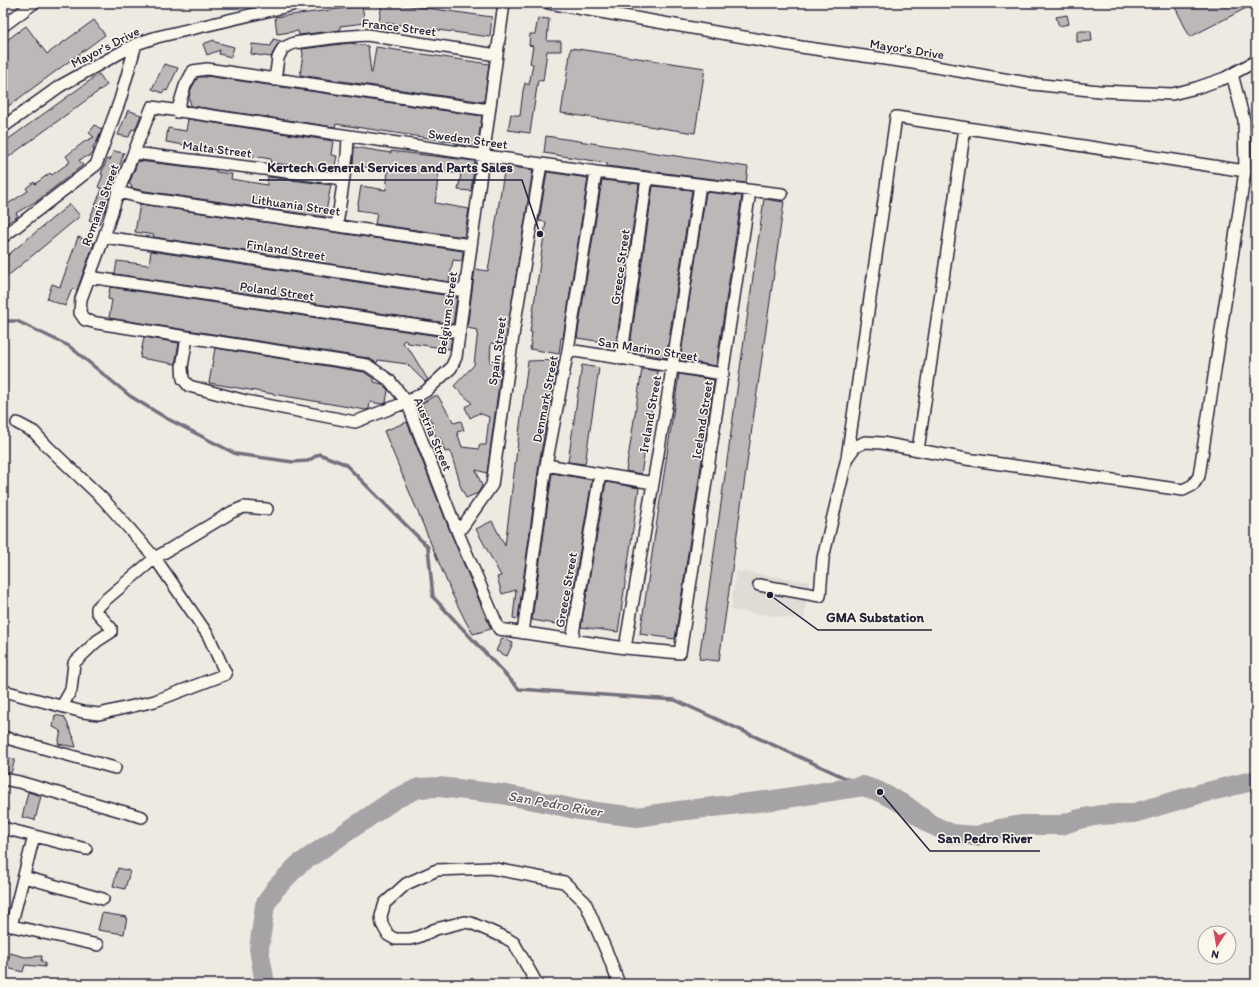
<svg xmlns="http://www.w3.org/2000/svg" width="1259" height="987" viewBox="0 0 1259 987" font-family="Itim,sans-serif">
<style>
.built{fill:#dfdbd5}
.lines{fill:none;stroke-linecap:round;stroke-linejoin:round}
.stream{stroke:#716f7c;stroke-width:3.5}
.river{stroke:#a6a3a7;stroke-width:20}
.building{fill:#bcb8b8;stroke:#22223b}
.minor-casing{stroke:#22223b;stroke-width:14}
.minor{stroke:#fbf7ec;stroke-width:11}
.labels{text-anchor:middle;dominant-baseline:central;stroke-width:3;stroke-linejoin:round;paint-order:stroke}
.street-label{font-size:13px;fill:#22223b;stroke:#fbf7ec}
.water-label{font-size:14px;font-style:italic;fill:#575666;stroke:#fbf7ec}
.leader{fill:none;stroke:#22223b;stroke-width:1.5}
.callout-dot{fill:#22223b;stroke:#fbf7ec;stroke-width:1.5}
.callout-label{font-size:14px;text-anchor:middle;font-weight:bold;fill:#22223b;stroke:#fbf7ec;stroke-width:3;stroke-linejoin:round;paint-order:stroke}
</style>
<rect width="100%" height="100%" fill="#eeeae2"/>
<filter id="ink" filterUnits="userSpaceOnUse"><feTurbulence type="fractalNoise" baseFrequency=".025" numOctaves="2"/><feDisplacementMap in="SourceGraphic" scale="8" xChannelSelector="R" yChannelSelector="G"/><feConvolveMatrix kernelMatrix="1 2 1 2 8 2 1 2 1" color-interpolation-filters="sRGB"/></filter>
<g filter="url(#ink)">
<path class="built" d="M736,571l73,10 -5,39 -73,-10z"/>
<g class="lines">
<path class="stream" d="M3,321h14l52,25 61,50 36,22 70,36 57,8 15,-1 11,-7 26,10 83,83 5,50 86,92 156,11 188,86"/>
<path class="river" d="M265,984l-6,-35 6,-44 10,-16 23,-24 97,-66 24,-11 20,-1 62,7 38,7 40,9 58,7 41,-6 96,-11 89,-14 17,6 25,13 25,19 22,10 25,2 22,-7 22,-4h40l18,-6 21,-4 34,-2 65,-19 57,-14"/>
</g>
<path class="building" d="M382,3h8l102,14 -2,20 -111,-15z
M1173,3h83l-66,34z
M362,6l3,17 -25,3v4l-41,5 -1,-4 -21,3 -2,-17z
M1067,15l2,9 -10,2 -3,-9z
M538,18l11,1 -2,22h14v10h-14l-4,30 -5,-1 -8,53 -22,-3 3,-16 9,2 3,-25 2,-8 4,2 4,-21 -3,-1 3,-17 -4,-1 1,-11h5z
M94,20l11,15 -102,75v-67l23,-17 21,28z
M1077,31h14l1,10 -15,1z
M273,39l8,2 -4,4 -6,12 -20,-3 1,-10 19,2z
M214,40l1,2 19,5 -3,10 -12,-3 1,-4 -13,5 -4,-11z
M350,43l18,3 3,27h1l4,-26 113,17 -5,38 -184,-27 3,-21 -1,-5z
M571,48l134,20 -10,65 -134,-20z
M164,64l14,4 -11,23 -3,-1 -1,3 -11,-4z
M99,74l8,11 -104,76v-18z
M206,76l276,40 -5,32 -22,-4v-2l-119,-18 -1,3 -144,-21 -2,-9 2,-8 7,-12h8z
M128,110l13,5 -6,15 -3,-1 -3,8 -11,-2z
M188,119l145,22 -2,14 6,1 -3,14 -64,-7 1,-4 -105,-17 2,-14 18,3z
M95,125l7,5 -5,11 -4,6 1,3 -1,4 -14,6 4,5 -46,36 -21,12 2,3 -15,10v-19l25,-16 -2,-3 8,-6 1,2 15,-11 2,2 18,-13 -4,-6 18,-14 10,-5 -5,-4z
M546,136l202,31 -2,16 -139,-17v-3l-63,-10z
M354,147l37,6v-2l84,10 -4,30 -13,-1 3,-16 -22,-3 -4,32 34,6 -5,28 -89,-13 2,-11 -20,-3 4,-24 25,4 2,-19 -35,-6z
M113,151l11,2 -25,71 -10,-4 13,-31 -4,-2 5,-12 -2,-1 6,-15 3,1z
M138,161l78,9v2l16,2 -1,5 36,6 1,-8 63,8 -6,32 -180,-26 -14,-3 1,-2 -3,-2z
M505,166l28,4 -28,175 -14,-2 -1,19h12l-15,111 -11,-3 6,16 -4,7 -12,5 -7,-15 1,-1 -10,-31 -5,1 -5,-14 -3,1 -5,-11 3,-1 -14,-23 13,-8h4l16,27 7,-2 3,9 -7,2 5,15 17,2v-4h7l3,-28 -10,-4 -9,5 -5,-11 7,-4 -18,-17 20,-21 4,-35 -11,-2 8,-59 13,2z
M547,172l41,6 -25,160h-2l-2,16 -29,-5 2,-17h-2l16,-110 -7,-1z
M602,180l37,4 -23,160 -39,-6z
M653,186l39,4 -26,168 -33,-5 1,-7h-4z
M706,192l36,4 -26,170 -36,-6z
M764,199l20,3 -65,459 -20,-2z
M70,204l10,12 -77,64v-21z
M140,204l323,47 -1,10 -9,-1 -4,22 -296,-45 1,-2 -19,-3z
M78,237l16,6 -17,47 -5,-1 -7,17 -18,-7 5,-15 8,3z
M151,251l306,46 -4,27 -338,-50 2,-13 32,4z
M110,287l342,51 -2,11 -42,-6 -3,-3 -3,2 9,10 17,28 -3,2 -18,-18 -29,-4 -1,3 -9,-5 -259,-40 3,-18 -4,-1z
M144,337l35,6 -4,21 -35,-6z
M215,348l149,24 10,7v3l8,2 6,6 -2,13 -4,1 -12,-2 -1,7 -3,1 -157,-27z
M558,360l-19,104 -21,155 -5,-1 3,-28 -14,4 -5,-17 4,-1 -25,-47 16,-8 13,25 23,-185z
M582,365l17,3 -14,96 -17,-2z
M642,369l16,2 -17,103 -15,-3z
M679,374l35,6 -39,259 -35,-5z
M407,422l45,114 39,93 -18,5 -7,-12 -14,-28 -68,-163z
M552,473l40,7 -25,146 -35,-6z
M606,482l33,6 -21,144 -37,-5z
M502,638l11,5 -6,13 -11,-5z
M55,715l9,2v-1l10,22 -1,-1 3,10 -18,-3 3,-13 -8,-4z
M3,757l12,2 -4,14 -8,-1z
M28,792l13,4 -6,24 -13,-3z
M118,868l12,3 -5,18 -12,-3z
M102,913l25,4 -3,17 -26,-4z
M10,953l15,4 17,-1 -1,5 4,2v4l-20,-2 -2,7 -16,-4 1,-4h-4v-6h5z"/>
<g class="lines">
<g class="minor-casing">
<path id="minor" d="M549,3l252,44 112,16 120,21 66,7 73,3 24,-6 29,-10 31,-17
M3,26l31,-23
M275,80l3,-22 5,-10 11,-5 45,-6 28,-2 130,20
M177,112l8,-26 8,-15 14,-2 282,41
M3,127l57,-41 76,-42 21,-7 144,-34
M134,153l209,26
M750,191l-70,462 -55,-5 -126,-19 -41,-96 -51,-131 -18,-22 -22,-15 -270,-42 -12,-3 -5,-7 1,-14 23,-62 14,-45 34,-85 444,65 186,22
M118,192l26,6 327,47
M337,225l10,-69 1,-19
M3,237l93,-72 24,-65 16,-56
M104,237l49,7 312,47
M89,277l371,55
M187,337l-5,30 1,12 6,7 57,15 109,21 52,-20 19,-11 25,-23 5,-11 48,-354
M568,350l155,24
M621,359l26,-181
M918,450l47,-322
M847,458l8,-11 10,-5 17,1 84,16 217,31 10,-5 6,-9 46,-305 -1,-51 -12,-46
M546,465l107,18
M458,533l34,-48 23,-163 26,-158
M759,585l61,11 3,-38 24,-100 49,-341 349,54
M523,633l23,-168 22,-115 28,-178
M572,640l28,-166
M625,648l42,-247 33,-216
M3,693l1,-2 79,21 16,2 56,-13 71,-27 -18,-39 -53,-77 -51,-58 -56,-53 -14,-15 -17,-9
M62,706l9,-16 3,-27 23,-22 14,-9v-4l-14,-16v-4l7,-7 51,-43 77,-46 12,-5 23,2
M3,737l112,31
M3,779l16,3 123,35
M3,828l83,21
M24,877l79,22
M3,924l95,21
M11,926l23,-90
M537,984l-23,-41 -8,-5 -35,-15 -7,-1 -28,7 -18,8 -8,2h-15l-7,-4 -6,-11 -1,-8 4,-13 21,-19 31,-14 53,-2 74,14 21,20 23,53 11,29"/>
</g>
<use href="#minor" class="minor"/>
</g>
</g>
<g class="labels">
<g class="street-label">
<text transform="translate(399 27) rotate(7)">France Street</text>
<text transform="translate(105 47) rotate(-27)">Mayor's Drive</text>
<text transform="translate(907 49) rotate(9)">Mayor's Drive</text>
<text transform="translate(468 139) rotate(8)">Sweden Street</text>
<text transform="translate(217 149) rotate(7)">Malta Street</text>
<text transform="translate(100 205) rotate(-70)">Romania Street</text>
<text transform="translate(296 205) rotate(8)">Lithuania Street</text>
<text transform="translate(286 250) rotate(9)">Finland Street</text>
<text transform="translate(620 267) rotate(-82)">Greece Street</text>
<text transform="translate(277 291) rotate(8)">Poland Street</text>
<text transform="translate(447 313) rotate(-82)">Belgium Street</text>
<text transform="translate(648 349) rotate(9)">San Marino Street</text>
<text transform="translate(497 351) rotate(-82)">Spain Street</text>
<text transform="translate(545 399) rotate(-79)">Denmark Street</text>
<text transform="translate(650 414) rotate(-80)">Ireland Street</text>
<text transform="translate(702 420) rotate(-81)">Iceland Street</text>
<text transform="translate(433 434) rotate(67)">Austria Street</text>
<text transform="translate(566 590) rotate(-80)">Greece Street</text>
</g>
<g class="water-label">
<text transform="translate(555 804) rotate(10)">San Pedro River</text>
</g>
</g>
<path class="leader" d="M540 234L522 180H259M770 595L818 630H932M880 792L930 851H1040"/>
<g class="callout-dot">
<circle cx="540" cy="234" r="4"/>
<circle cx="770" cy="595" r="4"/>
<circle cx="880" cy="792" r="4"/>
</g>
<g class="callout-label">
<text x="390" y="172">Kertech General Services and Parts Sales</text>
<text x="875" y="622">GMA Substation</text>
<text x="985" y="843">San Pedro River</text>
</g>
<rect width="1259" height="987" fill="none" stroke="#fbf7ec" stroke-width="16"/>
<rect x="8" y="8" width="1243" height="971" fill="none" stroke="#22223b" stroke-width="1.5" filter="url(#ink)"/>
<g transform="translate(1217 945) rotate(192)"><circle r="19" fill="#fbf7ec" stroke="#a4a2a5"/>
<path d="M0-3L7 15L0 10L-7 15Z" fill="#d1495b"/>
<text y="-6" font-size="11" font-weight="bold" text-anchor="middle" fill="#22223b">N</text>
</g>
</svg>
